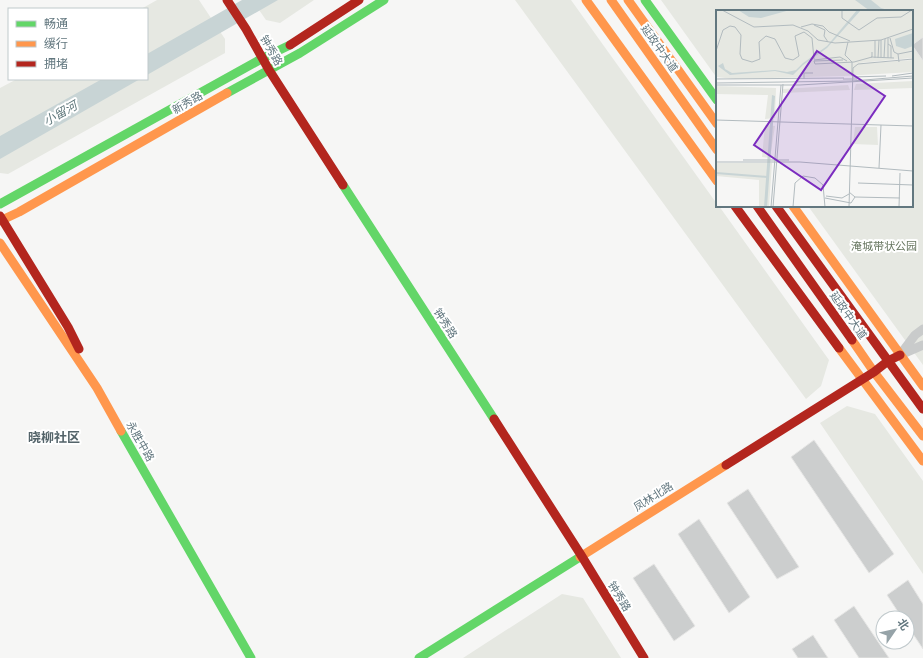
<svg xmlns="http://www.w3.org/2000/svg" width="923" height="658" viewBox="0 0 923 658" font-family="Lato,'Noto Sans SC',sans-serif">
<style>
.green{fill:#e6e8e2}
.water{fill:#c8d4d5}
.building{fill:#cccece;stroke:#e6e6e5}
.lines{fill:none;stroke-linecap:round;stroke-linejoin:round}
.street{stroke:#c9cbcb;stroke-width:9}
.fast{stroke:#63d668;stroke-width:9}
.slow{stroke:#ff974d;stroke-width:9}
.jam{stroke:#b3261e;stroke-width:9}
.labels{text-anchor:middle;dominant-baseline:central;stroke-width:4;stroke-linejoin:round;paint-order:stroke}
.street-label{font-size:11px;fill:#62777f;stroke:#fff}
.park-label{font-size:11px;fill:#687761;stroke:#fff}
.water-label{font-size:12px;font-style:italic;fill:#5d767a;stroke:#fff}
.quarter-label{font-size:13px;font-weight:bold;fill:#54646a;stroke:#fff}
.inset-river{fill:none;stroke:#c8d4d5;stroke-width:2}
.inset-road{fill:none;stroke:#b2bbbf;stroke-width:1}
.view{fill:#7b2cbf;fill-opacity:0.15;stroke:#7b2cbf;stroke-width:2}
.inset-edge{fill:none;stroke:#62777f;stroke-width:2}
</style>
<rect width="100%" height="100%" fill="#f6f6f5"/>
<path class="green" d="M157,0h42l26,39v14l-217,121 -8,-1v-85l17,-9h130v-70h-6z
M252,0h62l-34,23 -14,-3z
M515,0h56l146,204v2h2l110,154 -8,26 -15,13z
M661,0h262v365l-115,-159h104v-195h-195v67z
M847,406l28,8 48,67v93l-103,-151z
M562,594l21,4 38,60h-158z"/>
<path class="water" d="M242,0h36l-131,75v-21z
M855,0h16l10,8 10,3h-21z
M102,79h38l-140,80v-23z"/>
<path class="building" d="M923,37v24l-11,-16z
M814,440l80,114 -25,19 -78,-116z
M748,489l51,78 -22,12 -50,-76z
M699,519l51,78 -21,16 -51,-79z
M654,564l41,62 -21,15 -41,-63z
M908,580l15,24v45l-16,-24v-7h-5l-15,-23z
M854,606l35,52h-30l-25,-38z
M813,635l15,23h-30l-6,-9z"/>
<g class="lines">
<path class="street" d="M900,355l15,-20 8,-6
M900,355l23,-10"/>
<path class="fast" d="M645,0l72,100
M227,93l73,-40 84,-53
M343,185l151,234
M0,204l263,-146 27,-13
M121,431l130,227
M419,658l161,-101"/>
<path class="slow" d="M586,0l131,181
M611,0l106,150
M628,0l89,124
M793,206l130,180
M0,221l19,-9 208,-119
M0,243l97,145 24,43
M852,340l22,32 49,64
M839,348l84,113
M580,557l146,-92"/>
<path class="jam" d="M227,0l19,29 23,41 74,115
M290,45l69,-45
M735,206l104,142
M757,206l95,134
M776,206l147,203
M0,216l68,111 11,22
M494,419l87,136 63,103
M726,465l148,-93 14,-11 12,-6"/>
</g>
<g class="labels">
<g class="street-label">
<text transform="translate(660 48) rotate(55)">延政中大道</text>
<text transform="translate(272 50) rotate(60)">钟秀路</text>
<text transform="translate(187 102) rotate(-30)">新秀路</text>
<text transform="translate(849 315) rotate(55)">延政中大道</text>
<text transform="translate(446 323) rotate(57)">钟秀路</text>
<text transform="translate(141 441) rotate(60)">永胜中路</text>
<text transform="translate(653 496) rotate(-32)">凤林北路</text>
<text transform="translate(620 596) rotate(58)">钟秀路</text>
</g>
<g class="park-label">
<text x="884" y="245">淹城带状公园</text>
</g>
<g class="water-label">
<text transform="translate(60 113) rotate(-29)">小留河</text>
</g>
<g class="quarter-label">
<text x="54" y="437">晓柳社区</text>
</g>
</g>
<g transform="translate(716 10)">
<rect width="197" height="197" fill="#f6f6f5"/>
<path d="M0,0h197l-1,48 -63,6 64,-4v12l-69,4 -109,3 -19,-2zM197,71v7l-59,2 2,-6zM132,75l2,5 -67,3v-4zM0,76l60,2 -1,30 -10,1 3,-24 -52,-1zM49,115l10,1 -5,32 -8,-1zM139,117h22l1,18 -25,-1zM0,153h56l-3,44h-10v-27l-43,-4z" fill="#e6e8e2"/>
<path d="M22,0l22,1 30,-1 -29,8 -12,-1zM141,0h4l-34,38 -24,17 -10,10 -18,-4 -45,4 -12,-9 5,-3 2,6 7,4 43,-3 12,2 9,-2 7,-7 24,-17zM197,23v13l-8,3 -9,-3 -1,-7zM56,85l3,1 -8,111h-3z" fill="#c8d4d5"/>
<path class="inset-river" d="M0,163l51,4"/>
<path class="inset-road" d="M6,0l32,17 39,-2 15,6 10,9 17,3 46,-3 32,-11M126,0v8l17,12 18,-12 24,-1 11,-7M98,15l11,5 -1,6 4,6M85,17l11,-3 11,2 6,6 21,9M174,28l4,14 4,2M132,32l-3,13 7,7v14M172,34l3,2v12M0,41l7,-21 7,-4 5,1 6,8 -1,19 2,5 10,3 8,-3 -1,-17 7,-6 9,3 10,19 8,2 6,-4 -4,-20 9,-4 8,6 2,21M155,47l23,1M159,48v-18M162,48l1,-18M165,48v-18M168,48l1,-19M172,48v-20M98,50l26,-3 7,4M98,51l1,3 39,-2 18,-5v-5M98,51l29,-1M183,52l-1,-8 15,-3M176,66l21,-3M136,67l34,-1M0,69l128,-1M88,69v-6h9M127,69h14M0,73l136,-2 61,-5M0,75h84l113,-7M0,110l197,6M27,150h46M0,152h84l113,9M163,158l2,-43M142,173l55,2M110,186l16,2 7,-4M139,187l45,1M109,188l26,5 4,-6 -6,-5M55,197l10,-122M57,197l10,-123M77,197l2,-24 8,-7 12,2 8,7 2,22M133,197l4,-139 5,-4 55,-5M183,197l1,-34"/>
<path class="view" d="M101,41l68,45 -64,94 -67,-45z"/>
<rect width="197" height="197" class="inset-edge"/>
</g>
<rect x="8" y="8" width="140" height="72" fill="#ffffff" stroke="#c0c9cc"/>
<rect x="16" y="21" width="20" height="6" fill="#63d668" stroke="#c0c9cc"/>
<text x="44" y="28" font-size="12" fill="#62777f">畅通</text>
<rect x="16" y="41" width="20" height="6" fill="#ff974d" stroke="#c0c9cc"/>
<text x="44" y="48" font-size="12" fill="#62777f">缓行</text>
<rect x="16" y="61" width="20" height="6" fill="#b3261e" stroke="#c0c9cc"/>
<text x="44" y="68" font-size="12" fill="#62777f">拥堵</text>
<g transform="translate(895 630) rotate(56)"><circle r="19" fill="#ffffff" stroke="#c0c9cc"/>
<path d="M0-3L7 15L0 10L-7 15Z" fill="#96a3a8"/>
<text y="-6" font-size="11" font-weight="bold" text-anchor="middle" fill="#62777f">北</text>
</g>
</svg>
